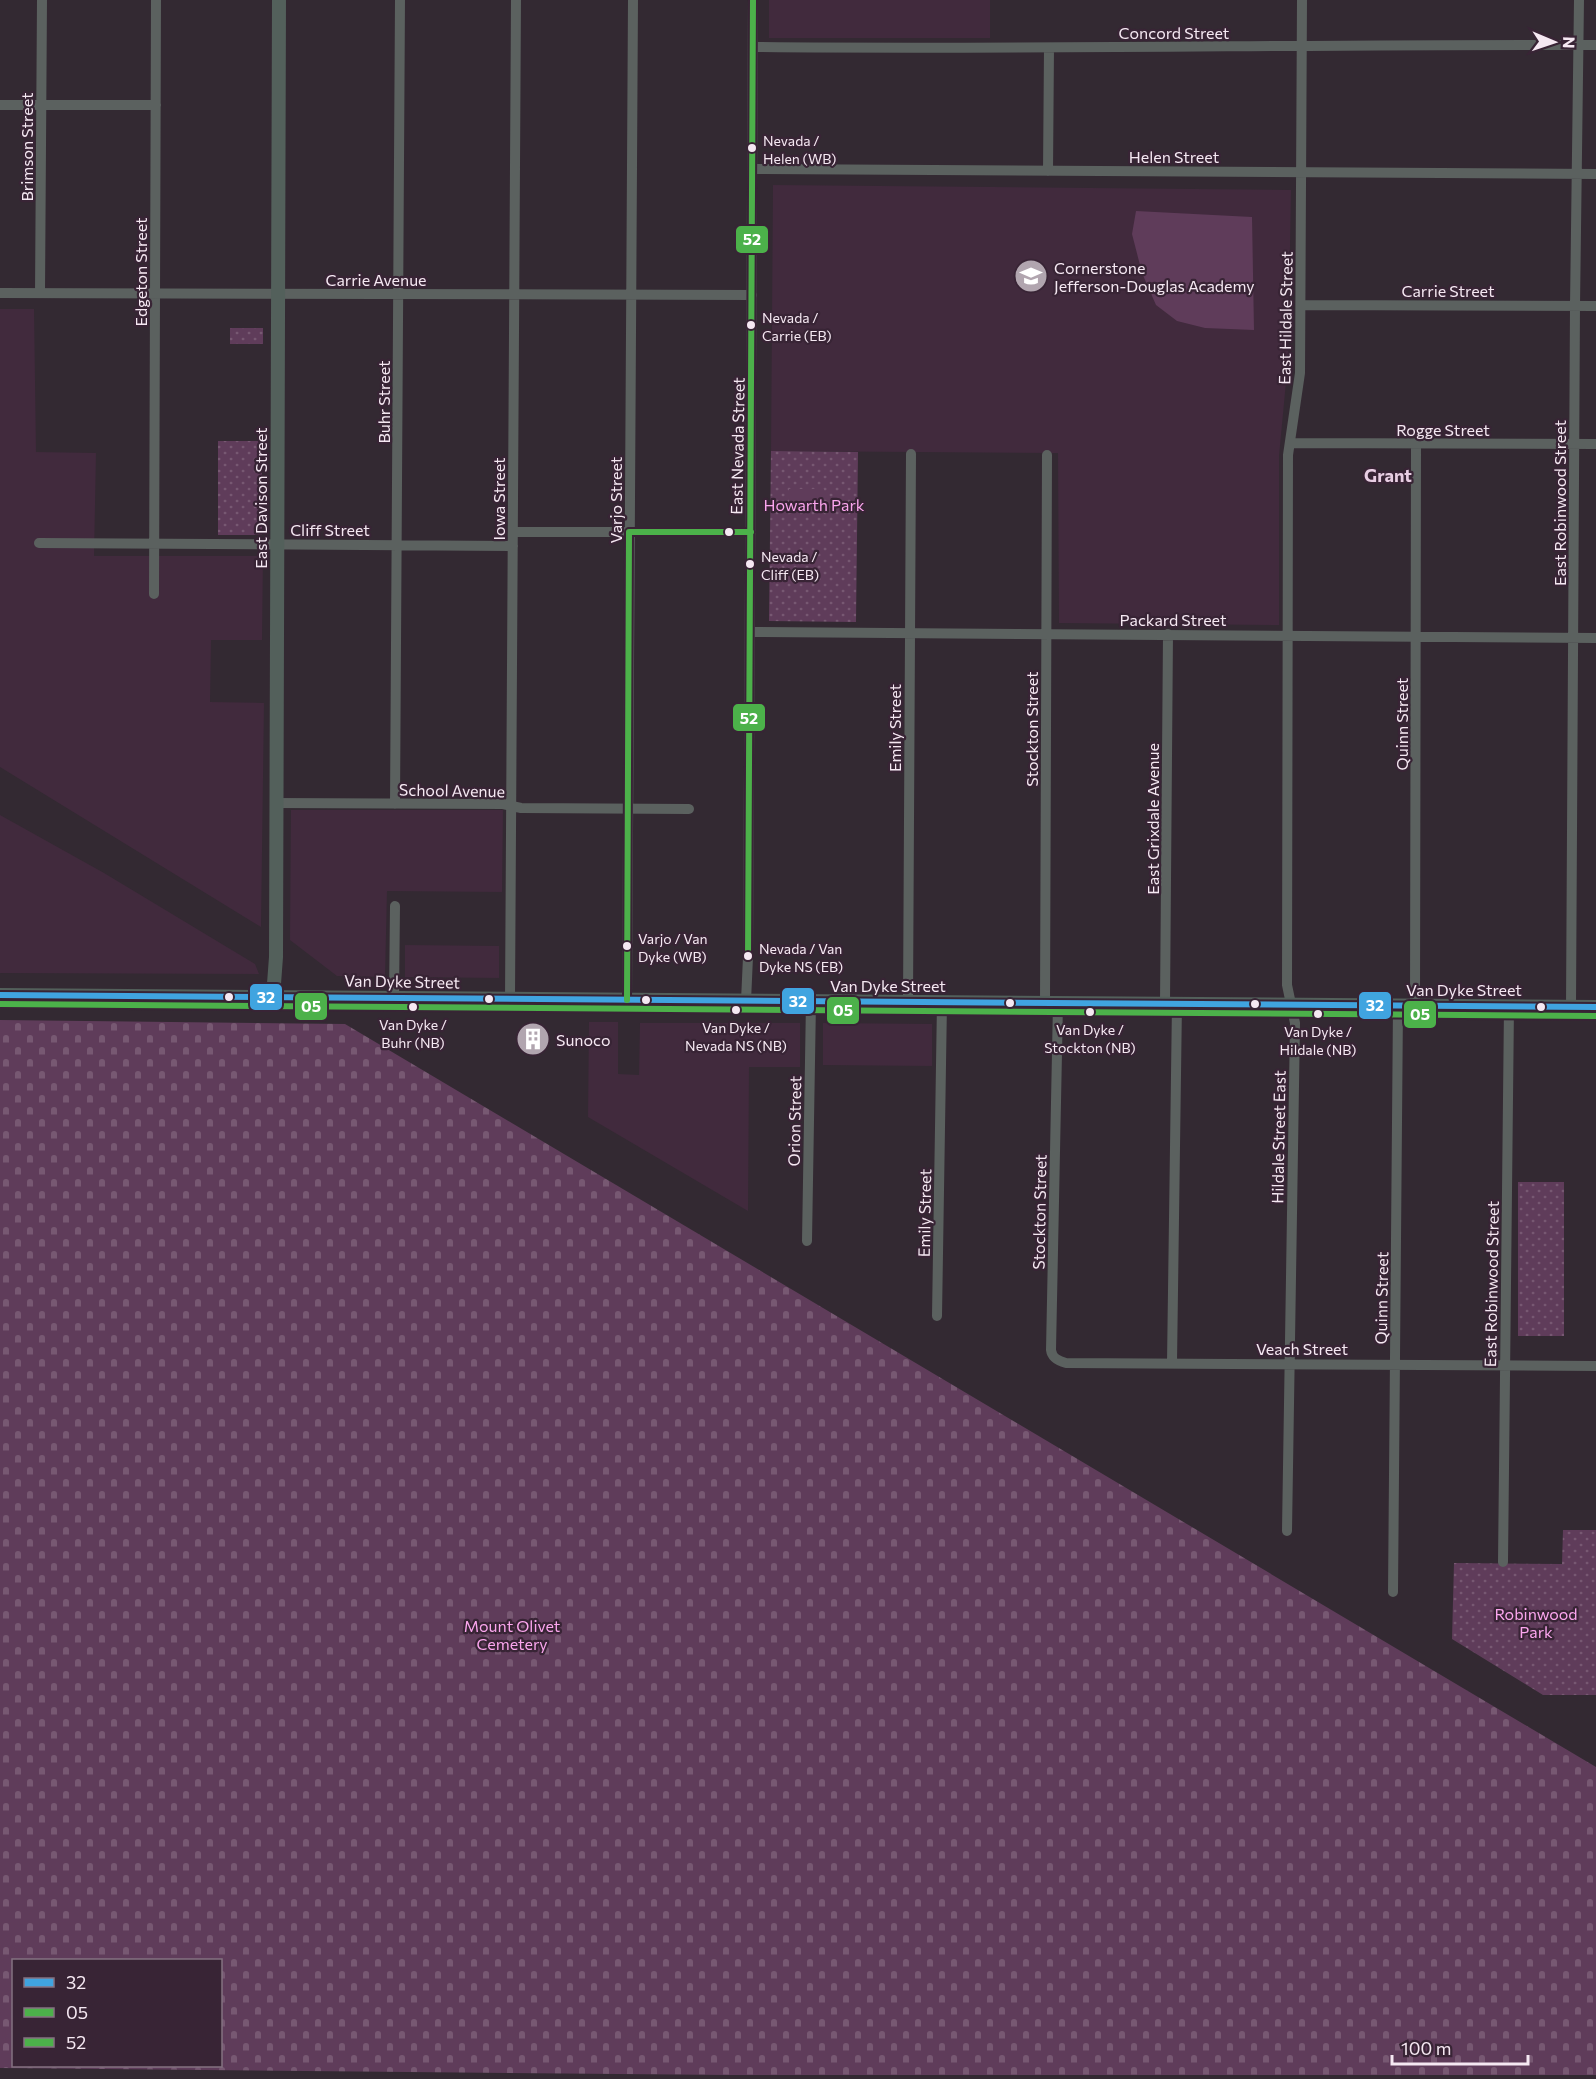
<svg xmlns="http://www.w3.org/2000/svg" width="1596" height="2079" viewBox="0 0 1596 2079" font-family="Commissioner,sans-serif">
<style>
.built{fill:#412a3d}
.grass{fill:url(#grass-dots)}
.cemetery{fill:url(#cemetery-stones);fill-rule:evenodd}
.pitch{fill:#5f3c5a}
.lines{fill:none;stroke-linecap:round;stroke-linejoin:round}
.minor{stroke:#5b615f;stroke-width:10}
.major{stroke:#53605b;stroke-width:14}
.bus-1-casing{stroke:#382435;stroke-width:10}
.bus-2-casing{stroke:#382435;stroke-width:10}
.bus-3-casing{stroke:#382435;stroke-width:10}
.bus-1{stroke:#40a4e0;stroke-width:6}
.bus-2{stroke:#4cb14a;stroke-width:6}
.bus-3{stroke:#4cb14a;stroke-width:6}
.bus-dot{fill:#f5e8f2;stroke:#382435;stroke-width:2}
.labels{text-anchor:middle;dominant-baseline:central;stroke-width:4.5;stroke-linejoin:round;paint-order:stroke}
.bus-label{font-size:14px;fill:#f5e8f2;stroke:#382435;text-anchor:start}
.street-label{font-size:16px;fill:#f5e8f2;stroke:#382435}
.poi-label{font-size:16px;fill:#f5e8f2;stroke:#382435;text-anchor:start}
.park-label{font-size:16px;fill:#fba6ee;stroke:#382435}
.neighbourhood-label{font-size:18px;font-weight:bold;fill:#e8cee3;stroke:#382435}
.line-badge{stroke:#382435;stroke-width:2}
.badge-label{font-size:16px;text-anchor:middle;font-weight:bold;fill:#fff}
</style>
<defs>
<pattern id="grass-dots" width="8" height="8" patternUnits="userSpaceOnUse" patternTransform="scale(1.5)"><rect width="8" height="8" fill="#5f3c5a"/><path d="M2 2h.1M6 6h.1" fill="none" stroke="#775872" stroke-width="1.8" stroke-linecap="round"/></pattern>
<pattern id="cemetery-stones" width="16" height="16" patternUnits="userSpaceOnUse" patternTransform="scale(1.5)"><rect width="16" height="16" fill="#5f3c5a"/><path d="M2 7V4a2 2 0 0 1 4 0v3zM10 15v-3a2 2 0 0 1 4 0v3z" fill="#775872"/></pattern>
</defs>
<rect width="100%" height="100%" fill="#332932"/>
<path class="built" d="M769,0h221v38h-221z
M773,185l518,5 -3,171 -9,95v169l-220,-2 -1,-170 -287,-2z
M0,309h34l2,143 60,1 -2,103h169l-1,84h-51l-1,62 54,1 -3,224 -261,-160z
M291,810h212l-1,82 -115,-1 -2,86 -48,-1 -47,-36z
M0,815l104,58 151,91 4,10 -259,-1z
M405,945l94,1v32l-94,-1z
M589,1022h29v52l21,1 1,-52h160v44h-51l-1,144 -160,-94z
M823,1023l109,1v42l-109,-1z"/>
<path class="grass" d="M230,328h33v16h-33z
M218,441h44v94h-44z
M771,451l87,1 -2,170 -87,-1z
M1518,1182h46v154h-46z
M1563,1530h33v165h-53l-91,-56 2,-76 108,1z"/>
<path class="cemetery" d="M0,1020l345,4 1251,743v308h-867l-729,-7zM14,1960h206v106h-206z"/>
<path class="pitch" d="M1136,211l116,6 2,113 -49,-2 -28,-7 -21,-16 -14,-32 -10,-39z
M789,489h35v21h-35z"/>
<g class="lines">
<path class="minor" d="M753,47c281,3 562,-3 843,-2
M0,105h156
M752,169l844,5
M1048,171l1,-123
M0,293l752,2
M40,293l2,-293
M1301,305l295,1
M1290,443l306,1
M513,532h238
M39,543l474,3
M154,594l2,-594
M750,632l846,6
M275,803l228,1 18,4 168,1
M395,804l5,-804
M394,998l1,-92
M510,999l6,-999
M627,1000l6,-1000
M746,1001l2,-44 5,-957
M908,1002l3,-548
M1045,1003l2,-548
M1058,1003l-7,347c1,8 7,11 15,13l530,3
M1165,1003l3,-369
M1415,1005l1,-561
M1571,1006l4,-700 4,-306
M807,1241l4,-240
M937,1316l5,-314
M1172,1363l5,-360
M1287,1531l8,-508 -8,-38 1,-530 12,-82 2,-373
M1503,1562l6,-556
M1393,1592l5,-587"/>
<path class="major" d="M0,995l1596,12
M273,997l3,-40 3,-957"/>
<g class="bus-1-casing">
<path id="bus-1" d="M0,995l1596,12"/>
</g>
<g class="bus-2-casing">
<path id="bus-2" d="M0,1004l1596,12"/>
</g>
<g class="bus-3-casing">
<path id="bus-3" d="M748,957l5,-957
M627,1000l2,-468h122"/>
</g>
<use href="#bus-1" class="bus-1"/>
<use href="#bus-2" class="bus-2"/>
<use href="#bus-3" class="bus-3"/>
</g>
<defs>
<g id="school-disc" transform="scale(1.725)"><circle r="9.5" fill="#b1a5af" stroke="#382435"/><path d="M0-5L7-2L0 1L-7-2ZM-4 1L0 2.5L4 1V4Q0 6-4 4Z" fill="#fff"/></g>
<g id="building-disc" transform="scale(1.725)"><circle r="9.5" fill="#b1a5af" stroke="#382435"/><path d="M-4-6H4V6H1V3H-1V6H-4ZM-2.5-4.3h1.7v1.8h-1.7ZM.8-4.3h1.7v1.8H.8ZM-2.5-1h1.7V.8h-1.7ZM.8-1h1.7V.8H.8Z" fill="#fff"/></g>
</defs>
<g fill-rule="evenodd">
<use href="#school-disc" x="1031" y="276"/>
<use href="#building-disc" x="533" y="1039"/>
</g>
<g class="bus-dot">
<circle cx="752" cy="148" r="5"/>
<circle cx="751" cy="325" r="5"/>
<circle cx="729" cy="532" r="5"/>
<circle cx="750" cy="564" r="5"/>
<circle cx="627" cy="946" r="5"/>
<circle cx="748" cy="956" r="5"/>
<circle cx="229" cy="997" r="5"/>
<circle cx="489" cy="999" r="5"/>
<circle cx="646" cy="1000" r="5"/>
<circle cx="1010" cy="1003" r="5"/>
<circle cx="1255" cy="1004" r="5"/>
<circle cx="413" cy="1007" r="5"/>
<circle cx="1541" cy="1007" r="5"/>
<circle cx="736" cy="1010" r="5"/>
<circle cx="1090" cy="1012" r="5"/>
<circle cx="1318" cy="1014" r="5"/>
</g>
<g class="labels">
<g class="bus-label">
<text x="763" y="140">Nevada /<tspan x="763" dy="18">Helen (WB)</tspan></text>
<text x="762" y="317">Nevada /<tspan x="762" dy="18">Carrie (EB)</tspan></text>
<text x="761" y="556">Nevada /<tspan x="761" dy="18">Cliff (EB)</tspan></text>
<text x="638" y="938">Varjo / Van<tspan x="638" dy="18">Dyke (WB)</tspan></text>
<text x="759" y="948">Nevada / Van<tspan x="759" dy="18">Dyke NS (EB)</tspan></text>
<text x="413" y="1024" text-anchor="middle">Van Dyke /<tspan x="413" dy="18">Buhr (NB)</tspan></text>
<text x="736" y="1027" text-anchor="middle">Van Dyke /<tspan x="736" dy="18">Nevada NS (NB)</tspan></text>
<text x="1090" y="1029" text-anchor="middle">Van Dyke /<tspan x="1090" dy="18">Stockton (NB)</tspan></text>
<text x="1318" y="1031" text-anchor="middle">Van Dyke /<tspan x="1318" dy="18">Hildale (NB)</tspan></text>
</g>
<g class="street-label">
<text x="1174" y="32">Concord Street</text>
<text transform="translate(26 147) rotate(-90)">Brimson Street</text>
<text x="1174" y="156">Helen Street</text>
<text transform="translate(140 272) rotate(-90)">Edgeton Street</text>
<text x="376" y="279">Carrie Avenue</text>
<text x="1448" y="290">Carrie Street</text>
<text transform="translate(1285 318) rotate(-89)">East Hildale Street</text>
<text transform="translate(383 402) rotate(-90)">Buhr Street</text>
<text x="1443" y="429">Rogge Street</text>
<text transform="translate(737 446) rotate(-89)">East Nevada Street</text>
<text transform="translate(260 498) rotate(-90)">East Davison Street</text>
<text transform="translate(498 499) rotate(-90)">Iowa Street</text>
<text transform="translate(615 500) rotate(-90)">Varjo Street</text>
<text transform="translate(1559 503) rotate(-90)">East Robinwood Street</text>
<text x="330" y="529">Cliff Street</text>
<text x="1173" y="619">Packard Street</text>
<text transform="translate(1401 724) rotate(-90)">Quinn Street</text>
<text transform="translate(894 728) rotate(-90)">Emily Street</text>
<text transform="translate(1031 729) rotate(-90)">Stockton Street</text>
<text transform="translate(452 790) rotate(1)">School Avenue</text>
<text transform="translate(1152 819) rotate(-90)">East Grixdale Avenue</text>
<text transform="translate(402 981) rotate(1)">Van Dyke Street</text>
<text x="888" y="985">Van Dyke Street</text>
<text x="1464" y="989">Van Dyke Street</text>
<text transform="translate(794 1121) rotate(-89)">Orion Street</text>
<text transform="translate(1278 1137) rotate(-89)">Hildale Street East</text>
<text transform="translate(1039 1212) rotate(-89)">Stockton Street</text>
<text transform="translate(924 1213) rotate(-89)">Emily Street</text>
<text transform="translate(1491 1284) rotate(-89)">East Robinwood Street</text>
<text transform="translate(1381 1298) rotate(-89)">Quinn Street</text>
<text x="1302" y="1348">Veach Street</text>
</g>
<g class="poi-label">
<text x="1054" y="267">Cornerstone<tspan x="1054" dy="18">Jefferson-Douglas Academy</tspan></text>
<text x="556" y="1039">Sunoco</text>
</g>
<g class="park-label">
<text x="814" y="504">Howarth Park</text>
<text x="1536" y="1613">Robinwood<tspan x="1536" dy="18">Park</tspan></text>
<text x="512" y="1625">Mount Olivet<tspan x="512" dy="18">Cemetery</tspan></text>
</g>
<g class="neighbourhood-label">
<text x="1388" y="475">Grant</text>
</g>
</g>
<g class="line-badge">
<rect x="735" y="225" width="34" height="29" rx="6" fill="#4cb14a"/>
<rect x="732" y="703" width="34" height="29" rx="6" fill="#4cb14a"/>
<rect x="249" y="983" width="34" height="28" rx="6" fill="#40a4e0"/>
<rect x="781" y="987" width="34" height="28" rx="6" fill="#40a4e0"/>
<rect x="1358" y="991" width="34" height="29" rx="6" fill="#40a4e0"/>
<rect x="294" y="992" width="34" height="29" rx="6" fill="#4cb14a"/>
<rect x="826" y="996" width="34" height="29" rx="6" fill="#4cb14a"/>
<rect x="1403" y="1000" width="34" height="29" rx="6" fill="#4cb14a"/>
</g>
<g class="badge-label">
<text x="752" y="245">52</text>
<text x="749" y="724">52</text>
<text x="266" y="1003">32</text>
<text x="798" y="1007">32</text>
<text x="1375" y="1011">32</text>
<text x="311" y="1012">05</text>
<text x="843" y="1016">05</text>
<text x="1420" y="1020">05</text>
</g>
<rect x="12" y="1959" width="210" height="108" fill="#382435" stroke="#847281" stroke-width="1.5"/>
<rect x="24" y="1978" width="30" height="9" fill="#40a4e0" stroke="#847281" stroke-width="1.5"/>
<text x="66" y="1989" font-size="18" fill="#f5e8f2">32</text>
<rect x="24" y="2008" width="30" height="9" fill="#4cb14a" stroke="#847281" stroke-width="1.5"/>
<text x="66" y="2019" font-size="18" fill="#f5e8f2">05</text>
<rect x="24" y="2038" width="30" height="9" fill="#4cb14a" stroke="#847281" stroke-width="1.5"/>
<text x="66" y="2049" font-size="18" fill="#f5e8f2">52</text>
<g transform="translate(1554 42) rotate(92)" stroke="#382435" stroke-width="4.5" paint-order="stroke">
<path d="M0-4.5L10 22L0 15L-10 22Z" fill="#f5e8f2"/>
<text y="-9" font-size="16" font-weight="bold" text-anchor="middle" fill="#f5e8f2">N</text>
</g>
<path d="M1392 2055v9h136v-9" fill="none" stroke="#f5e8f2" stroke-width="3"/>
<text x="1401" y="2055" font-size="18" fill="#f5e8f2" stroke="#382435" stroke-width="4.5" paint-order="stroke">100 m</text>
</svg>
